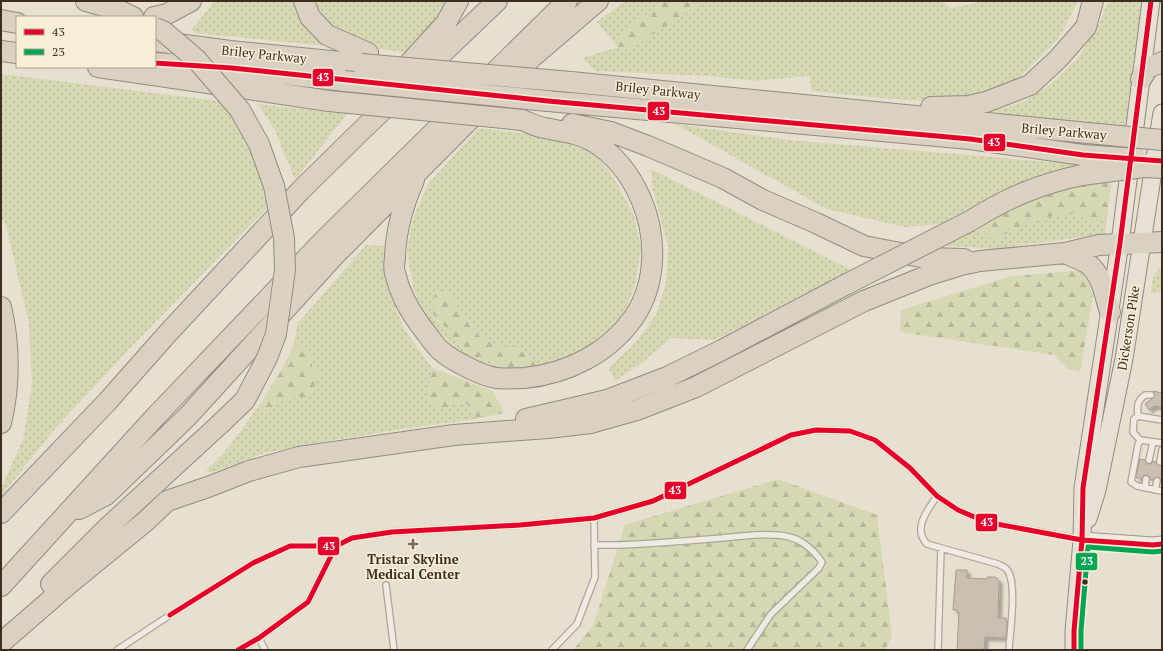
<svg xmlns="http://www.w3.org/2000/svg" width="1163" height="651" viewBox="0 0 1163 651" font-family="'PT Serif',serif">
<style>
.grass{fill:url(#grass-dots)}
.forest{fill:url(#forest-firs)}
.building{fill:#cbbfb2;stroke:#a89c90;filter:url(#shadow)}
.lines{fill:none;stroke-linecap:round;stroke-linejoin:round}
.lane-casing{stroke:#ada599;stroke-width:8}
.secondary-casing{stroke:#9c958a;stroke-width:17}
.primary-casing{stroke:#928b80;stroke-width:19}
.highway-casing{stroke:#928b80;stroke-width:22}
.lane{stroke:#efebe3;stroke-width:5.5}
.secondary{stroke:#efebe3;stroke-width:15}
.primary{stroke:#e6e1d4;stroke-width:17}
.highway{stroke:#dad1c2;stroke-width:20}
.highway-bridge-casing{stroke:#928b80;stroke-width:22;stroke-linecap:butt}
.highway-bridge{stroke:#dad1c2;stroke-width:20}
.bus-1-casing{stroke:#f7eed8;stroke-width:8}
.bus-2-casing{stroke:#f7eed8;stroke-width:8}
.bus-1{stroke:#e4002b;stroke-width:5}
.bus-2{stroke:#00a651;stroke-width:5}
.poi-dot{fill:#786c5e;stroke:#f7eed8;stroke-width:1.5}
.bus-dot{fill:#3d2e20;stroke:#f7eed8;stroke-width:1.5}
.labels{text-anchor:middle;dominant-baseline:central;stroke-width:3;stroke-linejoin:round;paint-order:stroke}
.street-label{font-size:13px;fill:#3d2e20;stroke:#f7eed8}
.poi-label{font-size:13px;font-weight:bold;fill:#3d2e20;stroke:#f7eed8}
.line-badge{stroke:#f7eed8;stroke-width:1.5}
.badge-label{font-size:11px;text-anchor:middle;font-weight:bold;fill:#fff}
</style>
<defs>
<pattern id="grass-dots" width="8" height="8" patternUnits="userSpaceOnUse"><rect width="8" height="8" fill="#d6d7b3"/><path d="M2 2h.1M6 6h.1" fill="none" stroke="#b9b99a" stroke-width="1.8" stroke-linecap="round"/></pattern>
<pattern id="forest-firs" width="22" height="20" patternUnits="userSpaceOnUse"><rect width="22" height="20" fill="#d6d7b3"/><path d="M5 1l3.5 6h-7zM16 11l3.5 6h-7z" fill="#b9b99a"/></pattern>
<filter id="shadow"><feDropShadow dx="3.5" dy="3.5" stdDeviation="1" flood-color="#0004"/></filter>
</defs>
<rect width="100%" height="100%" fill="#e7e0d1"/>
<path class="grass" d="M215,1h77l11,21 23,24 -131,-13 -3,-4z
M310,1h136l-21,34 -15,18 -36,-5 -49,-23z
M625,1h38l-46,37 11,13 76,-50h238l9,7 33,-7h94l-19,37 -38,38 -35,19 -62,6 -43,-3 -70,-7 -1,-15 -56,5 -45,-5 -113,-5 -14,-13 36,-11 -21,-25z
M1108,1h34l-14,127 -137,-12v-4l32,-10 27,-17 28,-27 21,-34z
M1,74l224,28 25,34 23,66 -141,144 -79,85 -52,65v-8l22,-48 9,-56 -3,-60 -23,-99 -5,-7z
M258,104l89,10 -52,66 -20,-50z
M675,124l114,16 296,25 -105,38 -40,21 -35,3 -78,-18z
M479,128l67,8 30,7 20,12 18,23 20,37 7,33 -6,37 -12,31 -16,23 -66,31 -17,-20 -27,-4 -20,-11 -14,-23 -30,2 16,17 10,14 53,25v2l-30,-6 -27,-18 -28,-28 -13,-29 -7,-40 6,-33 15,-34z
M651,169l202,102 -138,69 -44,-2 -28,24 -28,19 -6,-13 26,-25 21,-28 10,-32 2,-37 -15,-56z
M1069,212l16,7 6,7 16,-9 -2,17 -113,15 -52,-4 37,-18 17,13 38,-19z
M366,245l18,1 5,44 15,39 28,39 -4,33 18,8 10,-6 11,1 9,15 -74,10 -85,14 -52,10 -54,20 -5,-2 19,-19 34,-46 10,6 13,-12 18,-4 12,-28v-11l-7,-12 -12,2 5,-24z
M1162,265v27l-11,1 2,-16z"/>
<path class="forest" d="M663,1h41l-76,50 -10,-4 -1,-9z
M1112,181l-5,36 -16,9 -6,-7 -16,-7 -37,9 -38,19 -17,-13 54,-28 40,-12z
M1085,270l8,27 -13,75 -12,-3 -14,-14 -154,-23 1,-22 111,-34z
M445,291l18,21 14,23 20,11 27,4 17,20 -30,-1 -30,-8 -22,-16 -10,-14 -16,-17 2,-21z
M305,345l7,12v11l7,5 -5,13 -9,12c-14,-5 -26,5 -36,14l-10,-6 23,-37 11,-22z
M432,368l61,23 11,22 -28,6 -9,-15 -11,-1 -10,6 -11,-1 -7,-7z
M778,479l99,36 15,121 -7,14h-312l20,-24 32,-101z"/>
<path class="building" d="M1153,391l9,2v14l-8,-1 -5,4 -4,-6 9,-7 1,-2z
M1140,459l5,1 3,4h3l2,-3 3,1 2,3 4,1v16l-2,-4 -2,-1 -4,1 -1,2h-3v-3l-3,-2h-3l-2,3h-6z
M956,570h11v8l20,1v-2h9l3,4 -1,37h8v3h1l-1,17 -21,-1 -1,13h-27l2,-38h-2v-2h-4z"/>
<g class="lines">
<g class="lane-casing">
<path id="lane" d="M1138,416c-1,-10 -1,-15 7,-21h6
M1162,420l-24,-4 -4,3 -1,13 7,8 22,3
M1140,440l-2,5 -7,37 6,4 25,5
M1149,460l4,-18
M1160,462l2,-12
M1145,488l1,-9
M1155,490l2,-9
M937,496c-9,14 -25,32 -10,48l71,20c4,2 8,3 10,7 9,14 2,61 1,79
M594,545c43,1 86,-4 128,-7 17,-2 51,-6 67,-1 14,3 25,14 33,25l-3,6 -48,46 -24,36
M386,585l8,65
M259,638l6,12
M117,650l53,-35 83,-52 37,-17h46l16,-8 40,-6 128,-7 74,-7 59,-17 138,-66 25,-5 34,1 25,9 35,28 27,28 21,14 28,12 93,17
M238,650l21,-12 49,-36 28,-56
M552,650l25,-26 18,-47 -1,-59
M938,650l3,-102"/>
</g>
<g class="secondary-casing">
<path id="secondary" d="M1082,540l71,5 9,-1"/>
</g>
<g class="primary-casing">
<path id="primary" d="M1088,519l9,-29 27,-131 38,-246
M1074,650v-19l8,-91 1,-52 37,-245 31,-242"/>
</g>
<g class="highway-casing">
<path id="highway" d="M86,1l30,8 17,8
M304,1l6,16 17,18 41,18
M154,17l13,-3 24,-13
M1,20l16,3
M155,41l75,10 131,13
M1,51l16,2
M155,63l77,5 112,13
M98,67l231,34
M396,78l50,-55 12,-22
M1141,79l7,-11 14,-6
M571,82l517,51
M548,101l422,38 113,16
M931,107l37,-1 18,-4 44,-17 28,-26 28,-32 7,-26
M572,124l39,8 37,14 75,32 40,22 53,23 48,23 62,12 38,1
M414,180c-11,25 -18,49 -19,76 0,5 -2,12 0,17 4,18 14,37 25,52 7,8 13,19 21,26 7,6 16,11 24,15 9,5 21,10 31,12 9,1 19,0 28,0 43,-4 85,-25 110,-61 23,-34 23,-81 7,-118 -10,-23 -26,-44 -47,-57 -17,-10 -31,-10 -49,-14 -8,-1 -15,-5 -23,-8
M970,221c37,-23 69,-37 112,-46
M1065,253c7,4 16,6 23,11 14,10 17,33 22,48
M1,307c9,37 9,79 0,116
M526,419l81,-19 60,-23 55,-27 123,-65
M79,509l27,-14 81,-78 147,-161 195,-196 69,-59
M1,513l106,-111 61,-69 133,-143 60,-59 136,-130
M51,584l57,-57 111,-102
M1,586l154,-169 169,-177 243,-239
M1,643l68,-59 77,-63 21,-20 41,-14 41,-16 50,-14 155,-22 94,-7 43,-5 46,-13 59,-23 168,-86 65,-26 32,-10 19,-4 85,-8 34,-8 63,-3"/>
</g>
<use href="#lane" class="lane"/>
<use href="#secondary" class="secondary"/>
<use href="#primary" class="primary"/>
<use href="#highway" class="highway"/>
<g class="highway-bridge-casing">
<path id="highway-bridge" d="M155,28l8,3 33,28 44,51 19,34 15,42 10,52 1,32 -9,64 -9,24 -22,42 -26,25
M361,64l210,18
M344,81l204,20
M329,101l193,19
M1088,133l74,7
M1083,155l55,4
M1082,175l62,-8 18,1
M845,285l125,-64"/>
</g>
<use href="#highway-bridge" class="highway-bridge"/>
<g class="bus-1-casing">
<path id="bus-1" d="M155,63l77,5 316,33 422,38 113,16 79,6
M170,615l83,-52 37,-17h46l16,-8 40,-6 128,-7 74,-7 59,-17 138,-66 25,-5 34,1 25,9 35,28 27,28 21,14 28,12 96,18 71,5 9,-1
M238,650l21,-12 49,-36 28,-56
M1074,650v-19l8,-91 1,-52 37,-245 31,-242"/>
</g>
<g class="bus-2-casing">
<path id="bus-2" d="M1081,650v-19l7,-84 65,5 9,-1"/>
</g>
<use href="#bus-1" class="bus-1"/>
<use href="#bus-2" class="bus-2"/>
</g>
<path class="poi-dot" d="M411 538h4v4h4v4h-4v4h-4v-4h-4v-4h4z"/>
<circle class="bus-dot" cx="1085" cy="582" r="3.5"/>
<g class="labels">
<g class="street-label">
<text transform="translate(264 54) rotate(6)">Briley Parkway</text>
<text transform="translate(658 90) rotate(6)">Briley Parkway</text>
<text transform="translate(1064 131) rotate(5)">Briley Parkway</text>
<text transform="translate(1128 328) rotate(-81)">Dickerson Pike</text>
</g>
<g class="poi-label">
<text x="413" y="559">Tristar Skyline<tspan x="413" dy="15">Medical Center</tspan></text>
</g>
</g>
<g class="line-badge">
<rect x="312" y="68" width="22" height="19" rx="4" fill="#e4002b"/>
<rect x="647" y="101" width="23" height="20" rx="4" fill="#e4002b"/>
<rect x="983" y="133" width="23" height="19" rx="4" fill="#e4002b"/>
<rect x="664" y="481" width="23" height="19" rx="4" fill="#e4002b"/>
<rect x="975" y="513" width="23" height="19" rx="4" fill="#e4002b"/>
<rect x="317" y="536" width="23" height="20" rx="4" fill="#e4002b"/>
<rect x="1075" y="552" width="23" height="19" rx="4" fill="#00a651"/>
</g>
<g class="badge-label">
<text x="323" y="81">43</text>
<text x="659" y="115">43</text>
<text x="994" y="146">43</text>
<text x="675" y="494">43</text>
<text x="987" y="526">43</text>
<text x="329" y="550">43</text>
<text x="1087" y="565">23</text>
</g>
<rect width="1163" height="651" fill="none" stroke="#3d2e20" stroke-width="4"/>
<rect x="16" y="16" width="140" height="52" fill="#f7eed8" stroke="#ada18e"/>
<rect x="24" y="29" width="20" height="6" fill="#e4002b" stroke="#ada18e"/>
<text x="52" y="36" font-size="12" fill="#3d2e20">43</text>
<rect x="24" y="49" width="20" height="6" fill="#00a651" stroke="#ada18e"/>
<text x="52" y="56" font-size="12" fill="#3d2e20">23</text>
</svg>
